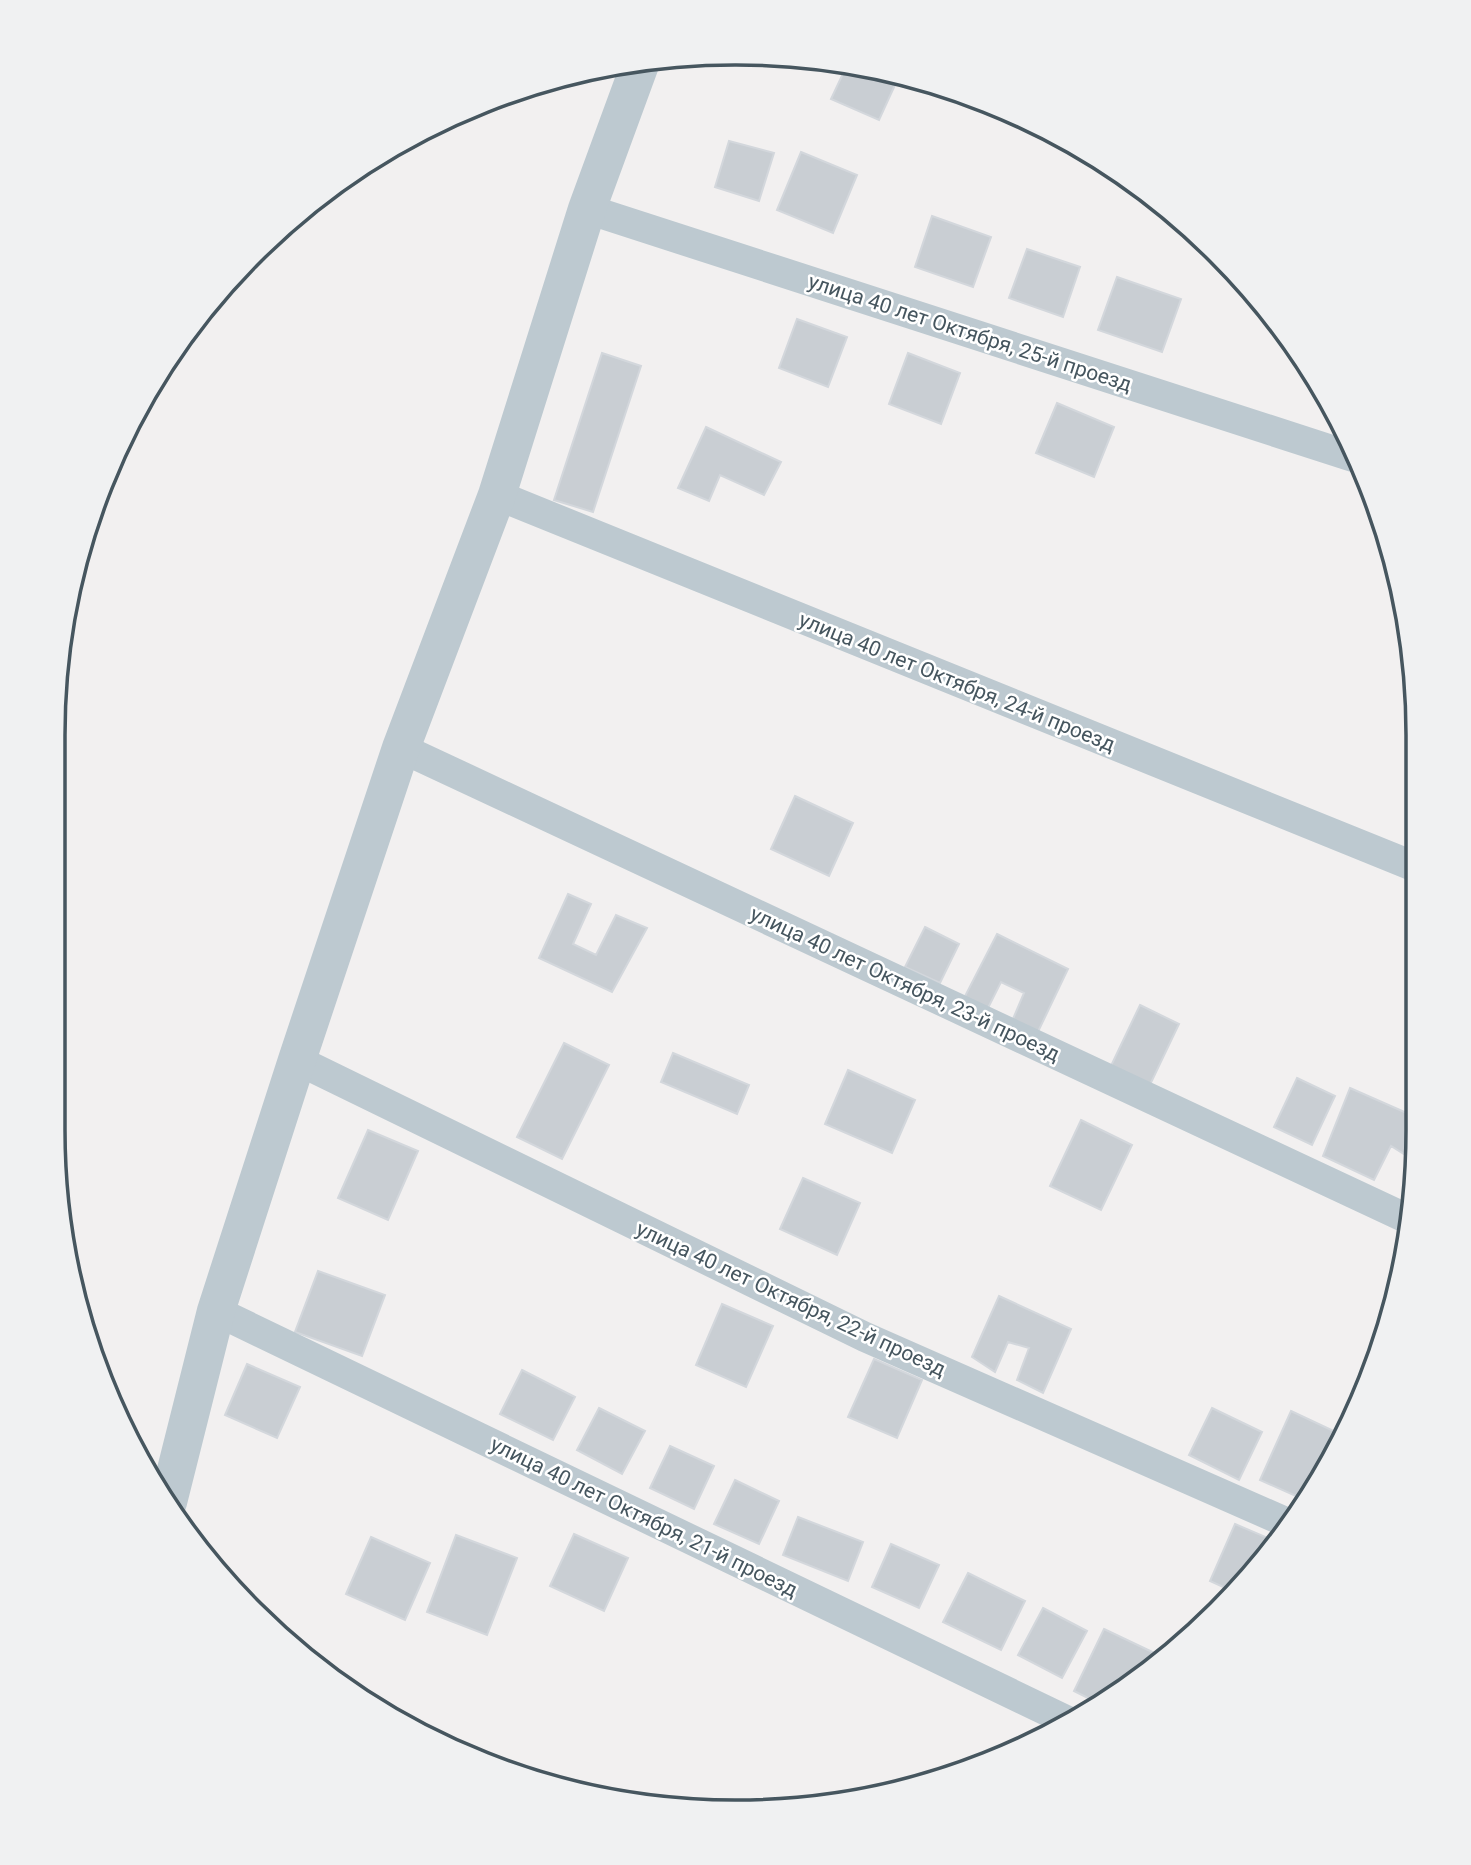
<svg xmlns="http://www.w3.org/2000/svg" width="1471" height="1865" viewBox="0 0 1471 1865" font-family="Roboto,sans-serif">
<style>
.building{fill:#c9ced3;stroke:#d3d7dc;stroke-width:2}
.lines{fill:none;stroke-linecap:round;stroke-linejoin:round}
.minor{stroke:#bdc9d0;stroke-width:30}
.tertiary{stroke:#bdc9d0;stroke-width:38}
.labels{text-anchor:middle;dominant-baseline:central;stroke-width:5;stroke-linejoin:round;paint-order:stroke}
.street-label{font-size:21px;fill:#46565f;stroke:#fff}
.rim{fill:none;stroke:#46565f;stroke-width:3.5}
</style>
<rect width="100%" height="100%" fill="#f2f0f0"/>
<path class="building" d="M847,65l53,9 -21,46 -48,-21z
M729,141l45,12 -15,48 -44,-14z
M801,152l56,23 -24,58 -56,-23z
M932,216l59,21 -18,50 -58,-20z
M1027,249l53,18 -17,50 -54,-19z
M1117,277l64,22 -19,53 -64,-22z
M797,319l50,18 -19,50 -49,-19z
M602,353l39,13 -48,146 -39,-12z
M908,353l52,20 -19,51 -52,-20z
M1057,403l57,24 -20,50 -58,-24z
M706,427l75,35 -17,33 -44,-20 -11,26 -31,-13z
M795,796l58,27 -24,53 -58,-27z
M568,894l23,10 -18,40 23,11 20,-40 31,13 -35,64 -73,-34z
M925,927l34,17 -19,39 -35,-16z
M997,934l71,35 -33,69 -25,-12 14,-33 -23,-11 -16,32 -23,-12z
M1140,1005l39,19 -31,65 -39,-19z
M564,1043l45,22 -47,94 -45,-22z
M673,1053l76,32 -12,29 -76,-32z
M848,1070l67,30 -23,53 -67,-29z
M1297,1078l38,18 -23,49 -38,-18z
M1350,1088l68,30v9l-11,29 -16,-10 -17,34 -51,-24z
M1081,1120l51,25 -31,65 -51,-24z
M368,1130l50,21 -30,69 -50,-22z
M803,1178l57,25 -23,52 -57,-26z
M318,1271l67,24 -23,61 -67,-24z
M999,1296l72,33 -28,64 -26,-13 12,-32 -21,-6 -13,30 -23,-15z
M722,1304l51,22 -27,61 -50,-22z
M874,1359l48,21 -25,58 -49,-21z
M247,1364l53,23 -23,51 -52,-23z
M522,1370l53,27 -22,43 -53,-26z
M599,1408l46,23 -23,43 -45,-24z
M1212,1408l50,24 -23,48 -50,-25z
M1291,1411l49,23 -33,67 -47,-21z
M670,1446l44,20 -20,43 -44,-21z
M735,1480l44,21 -20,43 -45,-20z
M798,1517l65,25 -15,39 -65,-26z
M1235,1524l40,17 -43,50 -22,-10z
M574,1534l54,24 -24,53 -54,-25z
M456,1535l61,23 -30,77 -60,-23z
M371,1537l59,26 -25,57 -59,-26z
M891,1544l48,21 -20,43 -47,-21z
M968,1573l57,28 -24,49 -58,-28z
M1043,1608l44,23 -25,47 -44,-23z
M1104,1629l61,29 -65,46 -26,-13z"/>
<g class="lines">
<path class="minor" d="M587,209l766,248
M497,495l921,373
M401,748l1009,472
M297,1060l568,277 425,187
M216,1311l856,412"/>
<path class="tertiary" d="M168,1502l48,-191 81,-251 104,-312 96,-253 90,-286 55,-150"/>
</g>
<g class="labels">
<g class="street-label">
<text transform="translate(970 333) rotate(18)">улица 40 лет Октября, 25-й проезд</text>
<text transform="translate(957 682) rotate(22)">улица 40 лет Октября, 24-й проезд</text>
<text transform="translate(905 984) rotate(25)">улица 40 лет Октября, 23-й проезд</text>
<text transform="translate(791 1299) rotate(25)">улица 40 лет Октября, 22-й проезд</text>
<text transform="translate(644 1517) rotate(26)">улица 40 лет Октября, 21-й проезд</text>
</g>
</g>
<path d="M0 0H1471V1865H0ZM735 65H736A670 670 0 0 1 1406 735V1130A670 670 0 0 1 736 1800H735A670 670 0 0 1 65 1130V735A670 670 0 0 1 735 65Z" fill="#f0f1f2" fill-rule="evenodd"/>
<path class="rim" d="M735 65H736A670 670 0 0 1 1406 735V1130A670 670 0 0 1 736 1800H735A670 670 0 0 1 65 1130V735A670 670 0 0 1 735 65Z"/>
</svg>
